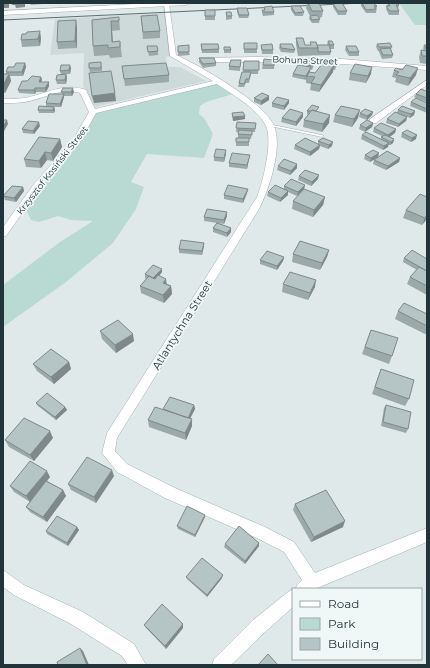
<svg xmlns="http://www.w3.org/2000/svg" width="430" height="668" viewBox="0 0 430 668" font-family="Montserrat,sans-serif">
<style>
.built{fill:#ced9d9}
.green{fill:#b9dad2}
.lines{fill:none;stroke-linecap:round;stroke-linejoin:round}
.service-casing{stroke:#a3afb1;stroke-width:1}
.minor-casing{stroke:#a3afb1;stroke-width:1}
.secondary-casing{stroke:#a1b4b8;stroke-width:1}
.service{fill:#fff;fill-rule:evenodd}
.minor{fill:#fff;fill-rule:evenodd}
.secondary{fill:#fff;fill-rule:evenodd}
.tram{stroke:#5c6f75;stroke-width:1}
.wall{fill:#9ca9a9}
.shaded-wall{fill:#7f8989}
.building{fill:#b5c4c4;stroke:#7f8989}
.labels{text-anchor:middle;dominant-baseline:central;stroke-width:3.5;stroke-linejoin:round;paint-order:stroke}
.far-street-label{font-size:9px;fill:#213439;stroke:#f0f7f7}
.street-label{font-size:11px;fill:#213439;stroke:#f0f7f7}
</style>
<rect width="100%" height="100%" fill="#e0e9ea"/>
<path class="built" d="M168,13l5,43 -7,1 1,10h13l26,14 -111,26 -12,-21 1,-33 -34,2 5,-36z"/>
<path class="green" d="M399,3h28v22h-12z
M218,82l15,12 -27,8 -6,4 -1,8 5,4 9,16 -9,24 -57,-4 -16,28 13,5 -8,22 -23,34 -47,39 -63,45v-42l57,-43 33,-21 -22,-1 -13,-4 -19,6 -8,-2 -7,-15 54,-66 15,-27z"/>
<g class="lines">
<g class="service-casing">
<path id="service" d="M268,124l54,11 2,1 -2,1 -52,-11 -2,-1z"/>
</g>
<g class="minor-casing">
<path id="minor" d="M164,3l5,1 7,51c23,10 89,48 98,71 9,21 -5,64 -15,83l-142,229 -2,13 12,13 48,24 92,40 27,14 21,31 112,-45v14l-112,47h-20l3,-5 4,-4 -18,-28 -27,-14 -92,-40 -48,-26 -15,-19 5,-20 150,-236c6,-15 17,-59 8,-73 -10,-17 -32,-29 -48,-40l-121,29 -17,31 -39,44 -34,48 -3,1v-10l31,-43 39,-44 16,-28 -9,-19c-18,-6 -37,6 -55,9 -7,1 -15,1 -22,1v-4c7,0 15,0 22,-1 21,-4 39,-16 61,-8l9,19 118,-28 -43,-25z
M257,57l85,2 85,7v4l-113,-8h-114l-3,-2 3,-2z
M427,80v5l-51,38h-6v-4z
M3,570l21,15 59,27 51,32 12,21h-18l-6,-9 -51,-32 -57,-29 -11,-8z
M293,589v18l-28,25 -34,33h-19l2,-6 39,-39 35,-28z"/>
</g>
<g class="secondary-casing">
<path id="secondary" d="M155,3h34l-3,2 -183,10v-4z"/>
</g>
<use href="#service" class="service"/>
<use href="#minor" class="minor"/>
<use href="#secondary" class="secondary"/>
<path class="tram" d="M3,20l359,-17"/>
</g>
<path class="wall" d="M30,3h13v1l-12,1z
M307,3h12l4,8 -1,6 -3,1 1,1 -1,4h-7l-3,-4 1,-3 -4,-8z
M361,3l16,3 -1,7h-10l-5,-7z
M388,3l11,2 -1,4 1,2v4h-10l-3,-6z
M333,4l14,7 -1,4h-8l-5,-8z
M291,6l13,6 -1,4h-8l-4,-6z
M264,7l10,5v3l-11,1 -1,-3v-3h2z
M237,8l12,7 -1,3h-9l-2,-6z
M205,10h10v10h-10z
M226,12l6,4v3l-6,1z
M141,16l19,15v7l-17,1z
M119,17l1,13 -8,1 1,11 7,-1 2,16 -12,1 -1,-3 -15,1 -1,-10 -1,-26z
M77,27v21l-19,1 -1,-7z
M26,34l15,4 -1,8 -18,1 -1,-7z
M296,38l9,7h5v-3l7,3h10l1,-4 6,4v4h-4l1,3 -1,3 -32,1 -2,-11z
M244,43h13v10h-13z
M201,44l18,5v4h-17z
M280,44l15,6 -1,3 -13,-1 -2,-4z
M377,44l15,3 -1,3 2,5 -1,3 -10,1 -3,-7v-1h-1l-2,-4z
M261,45l12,5v4h-11z
M424,45h3v19l-7,-1 -1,-6 2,-7h3l-1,-1z
M147,46l11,5v4l-9,1z
M178,46l11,6 1,3 -12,1z
M346,46l13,6v4h-10l-4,-6z
M224,47l7,3v3h-7z
M199,58l17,5v3l-13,2 -4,-6z
M264,59l11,1 -1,9h-12z
M241,60l-1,11 -11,-1v-4z
M244,61h15l-1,13h-7l-2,9h-3l-2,4h-6l1,-4 4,-11z
M25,63l1,4 -3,9h-13l1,5 -6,12h-2v-19h3v-2l8,-5z
M322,64l14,2 -1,4h-2v2l-14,20 -9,-2 1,-6 -5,-1v-5v2l-14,-3 1,-3 13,-8 1,-1h7l-2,5 -2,-1v3l5,1z
M102,66v5l-12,1 -1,-4z
M122,66l47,9v7l-44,4z
M71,68l-1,6h-4l1,4 -1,6h-9l-1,-4 5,-6 -1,-3z
M394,70l22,5 -8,11 -13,-4 1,-4 -4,-1z
M350,73l21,1 -5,9 -17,-3z
M41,77l1,3 -1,2h8v4l-3,6h-10l-1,2 -16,-1 -1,-3 9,-9z
M427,90v12l-13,-5 2,-3 10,-3z
M61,92h13l-2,4h-8v1l-3,10h-7l1,3 -1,3h-15l-1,-3 8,-3v-4l16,-9z
M269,96v4l-8,5 -7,-3v-4z
M289,100v3l-5,7 -12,-3v-4z
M411,102l16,1v10l-17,-7z
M398,110l17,1 -1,4 -4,3 -3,-1 -1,4 -8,6 -12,-4 1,-4 10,-6z
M307,111h11v1l11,11 -7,9 -19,-5 1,-7 4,-5 -1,-1z
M373,112l-1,3 -5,5 -8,-3 1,-4z
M232,113l13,3v3l-12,2 -1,-4z
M335,115l23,3 -6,9 -19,-5z
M303,117l-7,9 -15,-4 1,-4z
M237,122l19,1 -1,9h-3l-1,7h-2v7h-13v-8h2v-6h-2z
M373,123l-1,4 -7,5 -6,-3 1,-4z
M40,126l-6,8 -11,-1 -1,-4z
M374,128l22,1 -1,4 -6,4 5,2 -1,4 -3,2h-2v2l-5,3 -22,-11 1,-4 19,4 1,-3 -9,-4z
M402,133l14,6 -5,3 -10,-5z
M60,139l2,8 -9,14 -6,-1 -6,8 -15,-1 -2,-8z
M318,141l14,5 -4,3 -8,-3 -1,3 -9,7 -16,-7 1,-4 23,-1z
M226,150v4l-2,8 -10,-1v-4z
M379,153l-1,4 -8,5 -6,-3 1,-4z
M400,158l-1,4 -13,8 -13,-6 1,-4z
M249,159l-2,10 -18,-2v-4z
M297,164v4l-7,7 -13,-5 1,-4z
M299,176l19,3 -7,7 -13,-6z
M305,185l-1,4 -7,7 -9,-4v3l-8,7 -13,-6 1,-4 16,-3v-3z
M23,187l1,4 -8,11 -11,-2 -2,-4z
M248,189l-1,4 -4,10 -19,-4v-4z
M325,197l-2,8 -10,12 -21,-8 1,-8z
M427,197v22l-5,6 -19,-7 3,-8z
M227,212v4l-3,8 -6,-1 13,5v4l-4,5 -14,-5v-4l4,-5 -13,-2v-4z
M204,243v3l-2,9 -23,-2v-4z
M329,250l-2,7 -7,13 -28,-8 1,-8z
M284,257l-1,4 -6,9 -17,-6v-4z
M404,258l23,1v36l-20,-11 3,-7 7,-7 -14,-8z
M162,272l-3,4 8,8 4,2 1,8 -8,9 -23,-10 -1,-7 6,-7 -1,-1v-4z
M283,284l32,3 -7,13 -26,-8z
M398,311l29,3v21l-32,-16z
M371,330l21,26 -3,8 -27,-10z
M100,331l34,10 -18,12 -14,-14z
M69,362l2,7 -17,15 -17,-13 -4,-7z
M381,369l28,30 -4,7 -33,-12z
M36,403l29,4 2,3 -11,10 -18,-14z
M194,405l1,4 -5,10 2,7 -6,14 -37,-13 -1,-7 15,-11z
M386,405l22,24 -2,4 -25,-7 3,-18z
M53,438l-19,23 -25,-14 -4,-7z
M114,476l-18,27 -25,-13 -3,-6z
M50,477l-3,4 16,9 3,6 -19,26 -17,-10 -4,-5 4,-5 -16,-10 -4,-6z
M295,504l48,23 -32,15 -18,-32z
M205,515v2l-10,20 -17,-8 -1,-3z
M77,527l2,3 -11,16 -21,-12 -1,-3z
M259,543v3l-14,18 -21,-17 1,-3z
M186,577l36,1 -15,19 -20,-18z
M183,624v4l-17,21 -20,-21 -2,-3z"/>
<path class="shaded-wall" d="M9,3v5h-6v-3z
M11,3h4v1l10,-1v4l-9,1 -1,-3h-3z
M76,20l1,7v21l-2,-7z
M111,21l1,10 1,17 -1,-6z
M40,31l1,7 -1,8 -2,-7z
M25,63l1,4 -3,9 -1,-4z
M70,65l1,3 -1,6 -1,-4z
M334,65l-1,7 -14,20 2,-7z
M311,67l-1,4 -3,5 -1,4v-4z
M372,67l-1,7 -5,9 2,-7z
M418,68l-2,7 -8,11 2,-8z
M9,74l2,7 -6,12 -2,-8z
M66,74l1,4 -1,6 -1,-4z
M41,77l1,3 -2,6 -1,-4z
M49,82v4l-3,6 -1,-4z
M35,88l1,4 -1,2 -1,-4z
M73,88l1,4 -2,4 -1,-4z
M115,93l1,8 -22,2 -2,-7z
M64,94v3l-3,10 -1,-3z
M269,96v4l-8,5v-4z
M289,100v3l-5,7v-4z
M54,107l1,3 -1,3 -1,-3z
M360,110l-2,8 -6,9 2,-8z
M415,111l-1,4 -4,3 1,-4z
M373,112l-1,3 -5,5v-4z
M303,113v4l-7,9v-4z
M330,115l-1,8 -7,9 1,-8z
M245,116v3l-12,2v-4z
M407,117l-1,4 -8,6 1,-3z
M7,120l1,4 -4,7 -1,-4z
M39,122l1,4 -6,8 -1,-3z
M373,123l-1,4 -7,5 1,-4z
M396,129l-1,4 -8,6 1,-4z
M417,135l-1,4 -5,3 1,-4z
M60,139l2,8 -9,14 -2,-8z
M394,139l-1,4 -3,2 1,-3z
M333,142l-1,4 -4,3 1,-4z
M389,143l-1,4 -5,3 1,-4z
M320,145l-1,4 -9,7v-4z
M226,150v4l-2,8v-4z
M45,152l2,8 -6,8 -2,-7z
M379,153l-1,4 -8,5 1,-4z
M250,155l-1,4 -2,10v-4z
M400,158l-1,4 -13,8 2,-4z
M297,164v4l-7,7 1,-4z
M319,175l-1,4 -7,7 1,-4z
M305,185l-1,4 -7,7 1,-4z
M23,187l1,4 -8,11 -2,-4z
M248,189l-1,4 -4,10v-4z
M288,191v4l-8,7 1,-4z
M325,197l-2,8 -10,12 1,-7z
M227,212v4l-3,8v-4z
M427,215v4l-5,6 3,-7z
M231,228v4l-4,5v-4z
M204,243v3l-2,9v-4z
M329,250l-2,7 -7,13 2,-7z
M284,257l-1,4 -6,9v-4z
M162,269v3l-8,10 -1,-4z
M166,279l1,8 -4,-4z
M316,280l-1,7 -7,13 2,-7z
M171,286l1,8 -8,9 -1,-8z
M133,334l1,7 -18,12 -1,-8z
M69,362l2,7 -17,15 -3,-7z
M194,405l1,4 -8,15v-3z
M65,407l2,3 -11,10 -1,-3z
M192,419v7l-6,14 -1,-7z
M50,431l3,7 -19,23 -4,-6z
M112,470l2,6 -18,27 -2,-6z
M47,471l3,6 -20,25 -4,-6z
M63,490l3,6 -19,26 -4,-5z
M205,515v2l-10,20v-2z
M345,521l-2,6 -32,15 3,-5z
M77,527l2,3 -11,16 -1,-3z
M259,543v3l-14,18v-3z
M223,575l-1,3 -15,19v-2z
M183,624v4l-17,21 -1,-3z
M80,648l3,3 6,14h-2z"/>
<path class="building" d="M3,3h5v1l-5,1z
M15,3h10l-10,1z
M308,3h11l4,8h-11z
M342,3l5,8h-9l-5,-7z
M362,3h11l4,3h-3l2,3 -10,1z
M388,3h9l2,2h-3l3,6h-9l-4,-5h4z
M272,6l2,6h-11l-1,-2h3l-1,-3z
M291,6h9l4,6 -9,1z
M237,8h10l2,7h-10z
M205,10h10v6h-10z
M226,12h5l1,4h-5z
M157,15l3,16 -17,1 -2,-16z
M317,15l3,4 -8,1 -2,-4z
M119,17v4h-8l1,21 8,-1v6l-12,1v-3l-15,1 -1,-26z
M76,20l-1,21 -18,1 1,-21z
M40,31l-2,8 -17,1 1,-6h4l1,-2z
M296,38h7l2,7h6l-1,-3h6l2,6h-19z
M328,41h4l2,4h-4z
M244,43h13v6h-13z
M390,43l2,4h-13l-2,-3z
M201,44h17l1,5 -17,1z
M272,44l1,6h-11l-1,-5z
M280,44h12l3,6 -14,-2z
M189,45v7h-11v-6z
M317,45h12l2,7h-13v-4z
M424,45h3v5z
M147,46h10l1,5 -10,1z
M346,46h10l3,6h-10z
M224,47h6l1,3h-7z
M390,48l3,7h-10l-3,-6z
M421,50l6,1v5h-5z
M199,58h15l2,5 -13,1z
M264,59l11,1 -1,5h-11z
M231,60h10l-1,7 -11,-1z
M244,61h15v9h-16z
M309,61l6,1 -2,4 -6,-1z
M101,62v6h-12v-5z
M328,62l9,1 -1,4 -3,-1 1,-1 -7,-1z
M16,63h9l-3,9h-16l2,-5h6z
M166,63l3,12 -45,4 -2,-13z
M322,64l12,1 -13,20 -10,-2 4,-6 -8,-1 2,-4 6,1z
M355,64l17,3 -4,9 -18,-3z
M61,65h9l-1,5 -9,1z
M298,65l13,2 -5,9 -13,-2z
M406,65l12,3 -8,10 -14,-3 3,-3 -5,-2 2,-2 6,2z
M111,71l4,22 -23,3 -3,-23z
M242,72h9l-2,7h-3l-2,5 -5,-1z
M3,74h6l-6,11z
M66,74l-1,6h-9l1,-5z
M32,76l9,1 -2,5h10l-4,6h-10l-1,2h-16l4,-9h5z
M63,88h10l-2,4h-10z
M421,89l5,2 1,-1v8l-11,-4z
M262,93l7,3 -8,5 -7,-3z
M49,94h15l-4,10 -14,-1z
M277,97l12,3 -5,6 -12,-3z
M416,98l11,5v6l-16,-7z
M312,105l7,2 -3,4 -4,-1 -1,1h-4z
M39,106l15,1 -1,3h-15z
M341,106l19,4 -6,9 -19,-4z
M402,106l13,5 -4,3 -13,-4z
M290,109l13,4 -7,9 -14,-4z
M365,109l8,3 -6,4 -7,-3z
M312,110l18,5 -7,9 -19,-4z
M243,112l2,4 -12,1 -1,-4z
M395,112l12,5 -8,7 -12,-5z
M3,120h4l-4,7z
M367,120l6,3 -7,5 -6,-3z
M28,121l11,1 -6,9 -11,-2z
M237,122l19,1 -1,6 -19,-1z
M381,123l15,6 -8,6 -14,-7z
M239,130l13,1v4l-14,-1z
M407,130l10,5 -5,3 -10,-5z
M366,132l23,11 -5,3 -22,-11z
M385,135l9,4 -3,3 -10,-5z
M39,137l21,2 -9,14 -6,-1 -6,9 -15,-2z
M236,138h13v4h-13z
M305,138l15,7 -10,7 -15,-7z
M323,138l10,4 -4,3 -11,-4z
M216,149l10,1 -2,8 -10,-1z
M373,150l6,3 -8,5 -6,-3z
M387,151l13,7 -12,8 -14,-6z
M232,153l18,2 -3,10 -18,-2z
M284,159l13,5 -6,7 -13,-5z
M305,170l14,5 -7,7 -13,-6z
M291,179l14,6 -7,7 -14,-6z
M228,185l20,4 -5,10 -19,-4z
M275,185l13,6 -7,7 -13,-6z
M12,186l11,1 -9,11 -11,-2z
M304,189l21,8 -11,13 -21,-9z
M420,194l7,3v18l-2,3 -19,-8z
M207,209l20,3 -3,8 -20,-3z
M217,223l14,5 -4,5 -14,-5z
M181,240l23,3 -2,8 -23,-2z
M300,241l29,9 -7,13 -29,-9z
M412,250l15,9v12l-23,-13z
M267,251l17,6 -7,9 -17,-6z
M153,265l9,4 -9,9 -8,-4z
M419,267l8,4v15l-17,-9z
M290,272l26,8 -6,13 -27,-9z
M158,275l8,4 -3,4 8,3 -8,9 -23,-9 9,-10 6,3z
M404,303l23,11v12l-29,-15z
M118,320l15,14 -18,11 -15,-14z
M371,330l27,8 -6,18 -27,-9z
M51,349l18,13 -18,15 -18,-13z
M381,369l33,11 -5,19 -34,-12z
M47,393l18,14 -10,10 -19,-14z
M170,397l24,8 -6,13 -25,-9z
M386,405l25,7 -3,17 -25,-7z
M155,407l37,12 -7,14 -37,-13z
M24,418l26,13 -20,24 -25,-15z
M87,457l25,13 -18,27 -26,-13z
M30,461l17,10 -21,25 -16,-10z
M46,481l17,9 -20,27 -17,-10z
M326,490l19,31 -31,16 -19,-33z
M187,506l18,9 -10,20 -18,-9z
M57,516l20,11 -10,16 -21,-12z
M239,526l20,17 -14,18 -20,-17z
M202,558l21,17 -16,20 -21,-18z
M162,604l21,20 -18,22 -21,-21z
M80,648l7,17h-29l-1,-3z
M268,654l10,11h-20z"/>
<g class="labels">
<g class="far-street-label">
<text transform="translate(305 60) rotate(2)">Bohuna Street</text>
<text transform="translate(52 170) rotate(-52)">Krzysztof Kosiński Street</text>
</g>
<g class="street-label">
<text transform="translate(182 325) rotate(-58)">Atlantychna Street</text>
</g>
</g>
<rect width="430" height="668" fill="none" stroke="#213439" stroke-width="8"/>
<rect x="292" y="588" width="130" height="72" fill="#f0f7f7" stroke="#9da9ab"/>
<rect x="300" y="601" width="20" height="6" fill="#ffffff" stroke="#9da9ab"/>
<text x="328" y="608" font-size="12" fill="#213439">Road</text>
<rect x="300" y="618" width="20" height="12" fill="#b9dad2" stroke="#9da9ab"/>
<text x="328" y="628" font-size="12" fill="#213439">Park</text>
<rect x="300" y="638" width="20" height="12" fill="#b5c4c4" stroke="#9da9ab"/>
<text x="328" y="648" font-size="12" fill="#213439">Building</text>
</svg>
